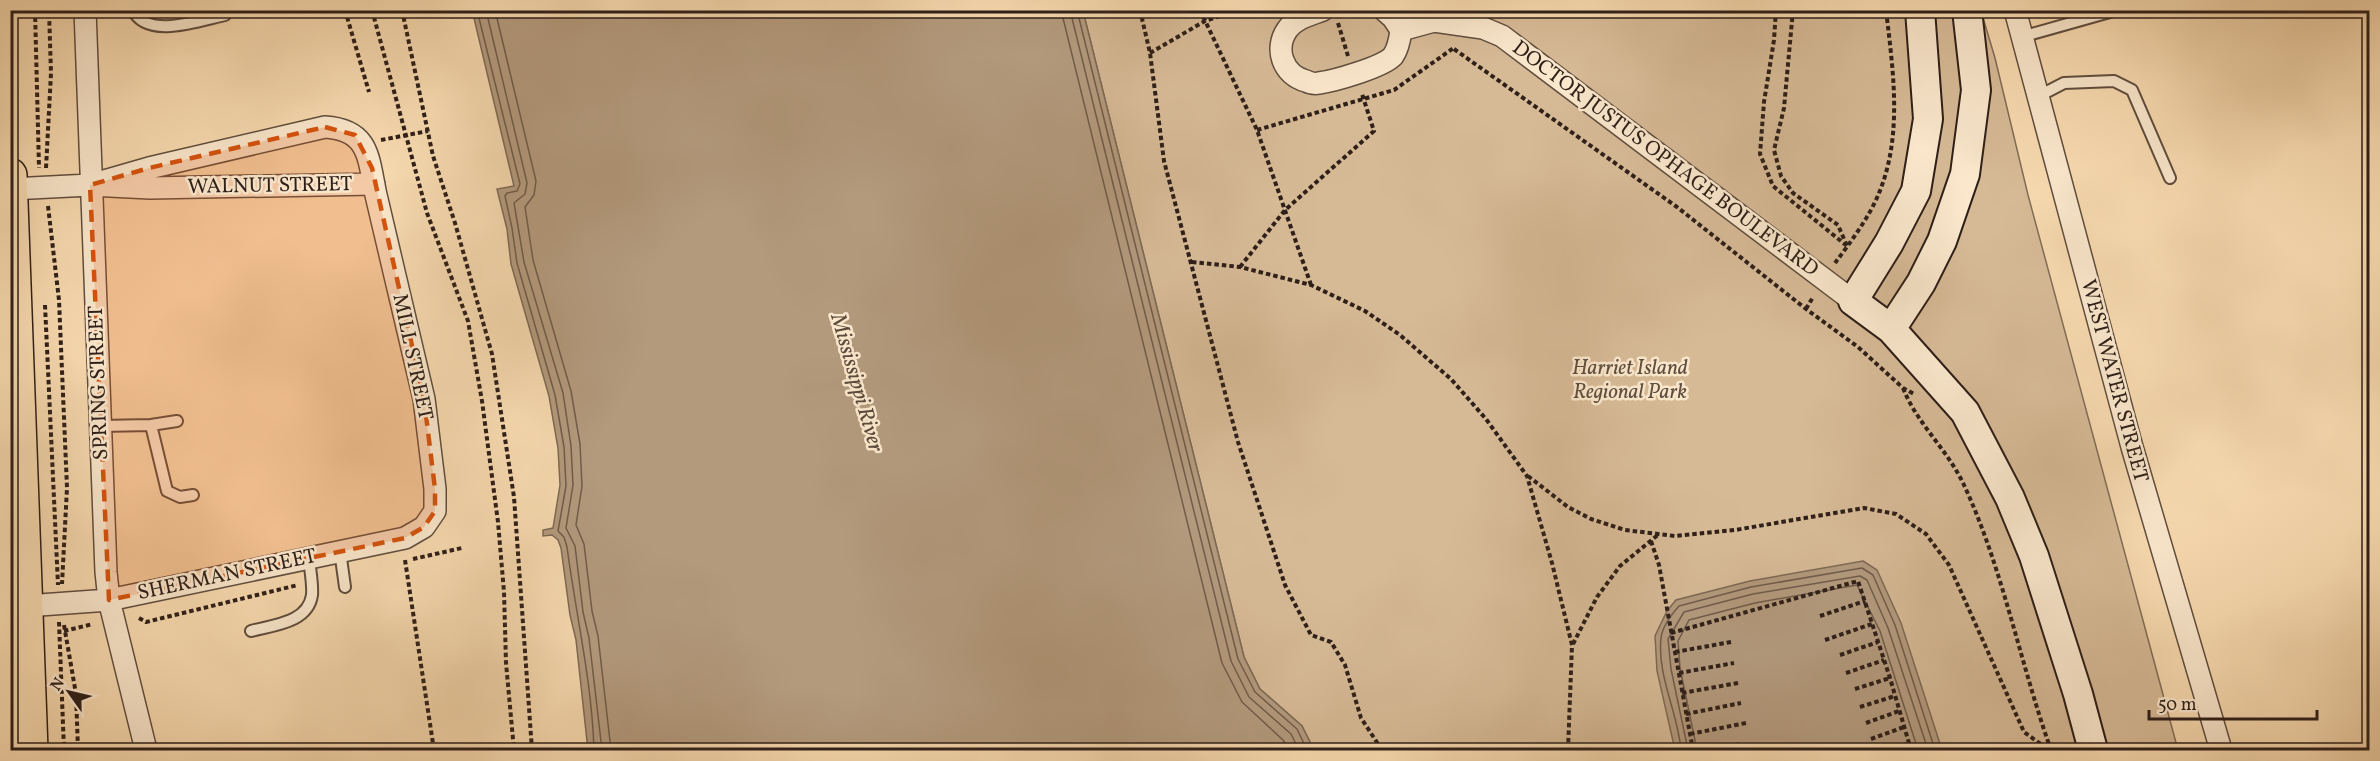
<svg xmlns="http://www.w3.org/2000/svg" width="2380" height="761" viewBox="0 0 2380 761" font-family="Vollkorn,serif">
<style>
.green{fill:#d6ba96;stroke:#826c58;stroke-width:1.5}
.water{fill:#b39a7d;stroke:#7e6955;stroke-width:1.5}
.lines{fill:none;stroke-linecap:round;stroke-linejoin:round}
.shore{stroke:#705c4b;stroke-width:1.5}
.lane-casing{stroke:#604e3f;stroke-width:14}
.street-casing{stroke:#604e3f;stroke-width:24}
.secondary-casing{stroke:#2e1f19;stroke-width:32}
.highway-casing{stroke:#2e1f19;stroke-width:36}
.path{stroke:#2e1f19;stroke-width:4;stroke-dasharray:4.5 3;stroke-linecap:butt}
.lane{stroke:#fae7cc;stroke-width:10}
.street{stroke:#fae7cc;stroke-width:21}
.secondary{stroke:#fae7cc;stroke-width:28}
.highway{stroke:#f8dab0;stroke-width:33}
.marked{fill:#d5530d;fill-opacity:0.2;stroke:#d5530d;stroke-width:4.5;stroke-dasharray:12 8;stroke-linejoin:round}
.labels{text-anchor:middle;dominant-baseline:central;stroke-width:5;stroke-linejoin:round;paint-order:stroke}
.street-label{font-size:21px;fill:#2e1f19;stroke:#fae7cc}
.park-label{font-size:21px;font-style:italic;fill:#604e3e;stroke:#fae7cc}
.water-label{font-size:22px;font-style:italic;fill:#5d4a3c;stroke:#fae7cc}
</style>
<rect width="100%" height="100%" fill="#f8dab0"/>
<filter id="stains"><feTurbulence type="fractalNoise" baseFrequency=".00333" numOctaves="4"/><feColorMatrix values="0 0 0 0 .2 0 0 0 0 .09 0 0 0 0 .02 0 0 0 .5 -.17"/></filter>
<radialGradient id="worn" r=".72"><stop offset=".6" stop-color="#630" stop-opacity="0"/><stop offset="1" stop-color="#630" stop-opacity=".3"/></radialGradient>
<path class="green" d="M1083,11h898l14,47 33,137 150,555h-864l-12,-24 -42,-37 -16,-32z"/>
<path class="water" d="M450,11h633l161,646 16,32 42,37 12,24h-726l-12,-110 -6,-25 -9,-67 -3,-8 -6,-5 -9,1v-6l10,-2 7,-43 -2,-37 -9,-52 -38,-132 -4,-35 -10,-40 17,-3 -41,-172 -21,4z
M1863,561l14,9 24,53 41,127h-267l-18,-79 -2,-35 12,-25 9,-11 74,-19z"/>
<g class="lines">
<path class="shore" d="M477,10l43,174 -3,7 -10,2 -2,3 7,32 5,35 38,132 9,52 2,39 -8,45 6,6 3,10c9,68 25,135 27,203
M486,10l41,173 -2,11 -11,9 10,59 39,131 8,53 2,39 -7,43 9,18 8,66 6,26 13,112
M495,10l41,171 -2,14 -9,12 8,53 38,131 9,53 2,42 -6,39 8,19 8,67 6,25 13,114
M1061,10l161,653 20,39 41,38 6,10
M1070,10l161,651 18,36 42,37 8,16
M1077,10l161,649 17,33 42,37 10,21
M1681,750c-3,-37 -24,-74 -20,-112 1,-11 11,-24 18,-32l72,-19 111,-19 11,7 22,50 40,125
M1688,750l-17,-81 -3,-30 16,-27 69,-18 107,-18 7,4 21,48 40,122
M1697,750l-17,-82 -2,-27 11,-21 66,-17 102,-18 23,46 38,119"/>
<g class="lane-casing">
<path id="lane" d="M133,10c14,30 68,10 92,5
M2021,37l96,-27
M2037,97l27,-14 50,-2 18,9 38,88
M151,425l16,66 13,6 13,-2
M101,426l50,-1 26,-4
M340,551l5,36
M251,631c22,-6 57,-8 61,-36 1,-11 -2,-25 -3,-37"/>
</g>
<g class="street-casing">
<path id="street" d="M85,10l21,562 3,28 37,150
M1323,10c-13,5 -28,8 -36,20 -13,19 -4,45 19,51 4,2 9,3 13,2 15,-2 64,-16 74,-27 5,-7 7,-18 8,-26l-8,-12 -9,-8
M2015,10l117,437 89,303
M1401,30l33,-9 49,7 19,8 351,265
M11,189l79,-4 60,3 224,-4
M26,606l83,-6 296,-62 19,-11 11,-16v-22l-11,-90 -48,-204c-8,-37 -6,-65 -51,-68l-176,41 -59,17"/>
</g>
<g class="secondary-casing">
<path id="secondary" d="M1920,10l8,109 -12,72 -27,52 -36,58 38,28 74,83 45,86 24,58 44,138 15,56
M1891,329l30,-46 21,-42 23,-67 11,-84 -9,-80"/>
</g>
<g class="highway-casing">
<path id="highway" d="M10,175l21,575"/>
</g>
<path class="path" d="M35,10l4,158
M345,10l24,82
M372,10l55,203 41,108 14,80 16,121 6,70 2,71 8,87
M402,10l31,146 22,67 37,131 22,143 18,253
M1140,10l10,43 14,108 74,281 47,143 26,50 20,7 14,23 16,53 21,32
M1200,10l57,120 54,155
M1776,10l-2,30 -10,62 -4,52 13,32 74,60
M1793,10l-9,98 -10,42 7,26 12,17 45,32 9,21
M1338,23l10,33
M1454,49l223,158 129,102 52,38 45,41 11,6
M1150,53l55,-32 33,-11
M1257,130l137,-40 61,-43
M381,140l47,-9
M46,168l5,-95 -2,-63
M48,206l11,94 8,188 -5,96
M1192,262l48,5 71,18 54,26 35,24 51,44 35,40 41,57 25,87 20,82 -4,105
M1835,263c15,-20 35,-47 44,-70 24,-58 14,-123 7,-183
M1240,267l45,-57 89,-79 -12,-37
M45,305l13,280
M1806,309l7,-12
M1903,388c14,36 45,62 61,97 39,84 56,178 87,265
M1528,476l40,31 23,12 34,11 50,6 60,-6 129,-22 32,6 30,20 23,31 75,167 25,18
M1651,541l8,24 34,185
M413,559l49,-11
M405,560l29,190
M1820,616l45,-15
M139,618l7,4 152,-37
M59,622l5,128
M64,625l12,69 2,56
M64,631l29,-7
M1671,633l187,-52 32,97 21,72
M1825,640l47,-16
M1573,644l24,-47 23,-31 39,-32
M1675,652l56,-10
M1840,655l38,-13
M1679,673l55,-10
M1846,673l38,-13
M1855,689l35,-11
M1682,693l56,-10
M1860,707l35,-11
M1686,714l55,-11
M1866,723l33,-12
M1690,734l56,-11
M1871,739l33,-12
M1700,750l39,-6
M1888,750l21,-7"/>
<use href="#lane" class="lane"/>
<use href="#street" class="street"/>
<use href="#secondary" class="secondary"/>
<use href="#highway" class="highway"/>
</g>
<path class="marked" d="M325,127l30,8 17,33 52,231 11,90v22l-11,16 -19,11 -296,62 -19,-415 59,-17z"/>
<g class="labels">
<g class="street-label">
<text transform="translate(1665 159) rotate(37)">DOCTOR JUSTUS OPHAGE BOULEVARD</text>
<text transform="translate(270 186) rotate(-1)">WALNUT STREET</text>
<text transform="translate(412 357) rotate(78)">MILL STREET</text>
<text transform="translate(2114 381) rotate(75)">WEST WATER STREET</text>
<text transform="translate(99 383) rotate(-92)">SPRING STREET</text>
<text transform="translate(227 575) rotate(-12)">SHERMAN STREET</text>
</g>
<g class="park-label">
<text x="1630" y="368">Harriet Island<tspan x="1630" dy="24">Regional Park</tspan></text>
</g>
<g class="water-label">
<text transform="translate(856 383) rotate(74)">Mississippi River</text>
</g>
</g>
<rect width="2380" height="761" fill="none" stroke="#f8dab0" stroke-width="36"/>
<rect x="12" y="12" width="2356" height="737" fill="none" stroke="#2e1f19" stroke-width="3"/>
<rect x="18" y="18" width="2344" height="725" fill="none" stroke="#2e1f19" stroke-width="1.5"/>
<g transform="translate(69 692) rotate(304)" stroke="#fae7cc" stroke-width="4.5" paint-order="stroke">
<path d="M0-4.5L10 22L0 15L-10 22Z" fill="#2e1f19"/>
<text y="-9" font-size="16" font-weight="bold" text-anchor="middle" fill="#2e1f19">N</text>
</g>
<path d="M2149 710v9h168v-9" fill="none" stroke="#2e1f19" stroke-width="3"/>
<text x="2158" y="710" font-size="18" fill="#2e1f19" stroke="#fae7cc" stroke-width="4.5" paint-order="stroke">50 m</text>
<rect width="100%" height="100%" filter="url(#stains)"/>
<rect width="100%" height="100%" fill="url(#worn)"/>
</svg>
